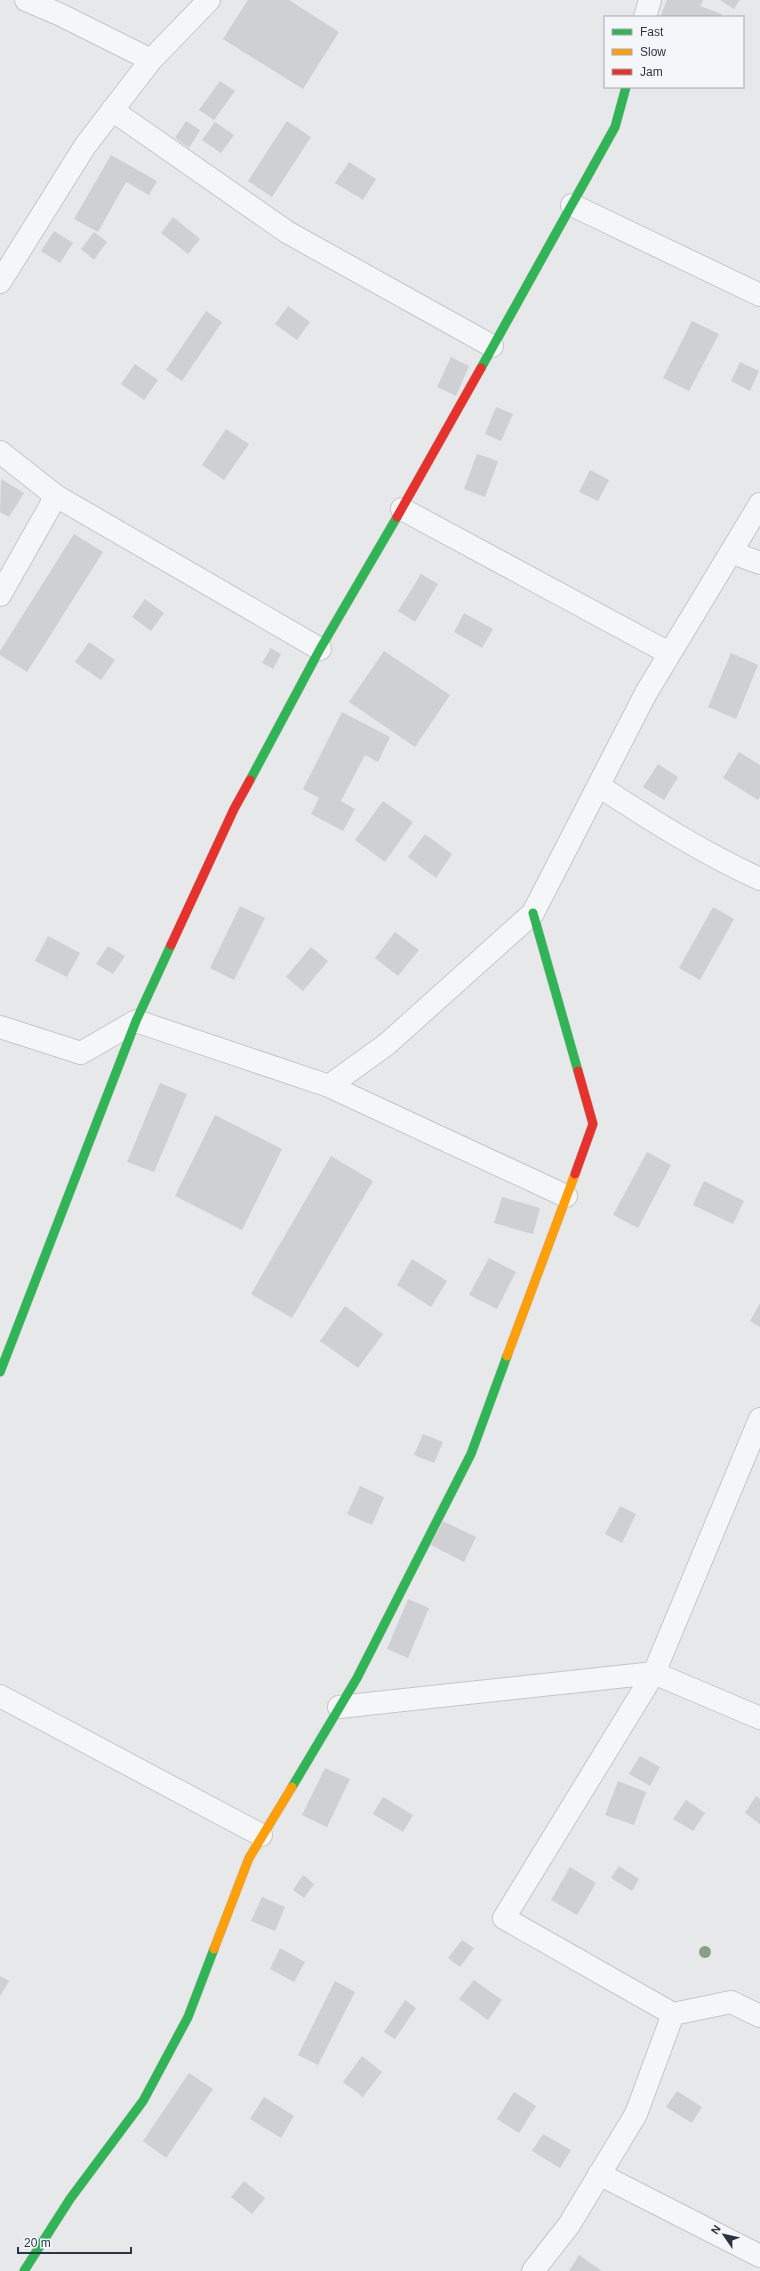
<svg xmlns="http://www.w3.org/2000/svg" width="760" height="2271" viewBox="0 0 760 2271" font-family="Helvetica,sans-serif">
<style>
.building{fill:#ced0d3}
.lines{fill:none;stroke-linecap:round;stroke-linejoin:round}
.street-casing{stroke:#c4c6c8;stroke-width:24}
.fast-casing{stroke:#c4c6c8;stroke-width:10}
.slow-casing{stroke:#c4c6c8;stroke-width:10}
.jam-casing{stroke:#c4c6c8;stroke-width:10}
.street{stroke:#f5f6f7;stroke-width:22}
.fast{stroke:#30b455;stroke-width:9}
.slow{stroke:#ff9f0a;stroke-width:9}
.jam{stroke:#e5322d;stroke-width:9}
.tree{fill:#8a9e88}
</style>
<rect width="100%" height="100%" fill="#e6e8ea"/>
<path class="building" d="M248,0h41l50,32 -36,57 -80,-50z
M667,0h36l-3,6 22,8 -1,3h-61z
M720,0h20l-6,9z
M220,81l15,10 -21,29 -15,-10z
M186,121l14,9 -11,18 -14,-10z
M287,121l24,16 -39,60 -24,-16z
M215,122l19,13 -13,18 -19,-13z
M111,155l46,26 -8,14 -23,-13 -28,50 -24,-13z
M349,162l27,17 -13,21 -28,-17z
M173,217l27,22 -12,15 -27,-21z
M54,231l19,12 -13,20 -19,-12z
M94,232l13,10 -13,18 -13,-11z
M288,306l22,16 -13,18 -22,-16z
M206,311l16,11 -40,59 -16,-11z
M692,321l27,13 -30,57 -26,-13z
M451,357l18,9 -13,30 -19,-9z
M740,362l19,9 -9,20 -19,-10z
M135,364l23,16 -14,20 -23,-16z
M496,407l17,7 -12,27 -16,-7z
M226,429l23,15 -25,36 -22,-15z
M477,454l21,7 -13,36 -21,-8z
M590,470l19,10 -11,21 -19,-9z
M1,479l23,14 -15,24 -9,-5z
M74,534l29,18 -76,120 -27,-17v-4z
M421,574l17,10 -23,38 -17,-11z
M145,599l19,14 -13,18 -19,-14z
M464,613l29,16 -11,19 -28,-16z
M89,642l26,18 -14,20 -26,-18z
M271,648l10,6 -8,15 -11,-6z
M384,651l66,44 -35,52 -66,-45z
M731,653l27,12 -22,54 -28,-12z
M342,712l48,25 -12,25 -13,-7 -24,46 14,8 -12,22 -32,-17 8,-16 -16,-9z
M739,752l21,13v32l-2,3 -35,-22z
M658,764l20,13 -14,23 -21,-13z
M383,801l30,21 -28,40 -30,-22z
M425,834l27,20 -16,24 -28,-21z
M240,906l25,12 -31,62 -24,-12z
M713,907l21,12 -34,61 -21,-12z
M395,932l24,18 -21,26 -23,-18z
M48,936l32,17 -13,24 -32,-16z
M108,946l17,10 -12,18 -17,-10z
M311,947l17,14 -25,30 -17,-14z
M160,1083l27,11 -33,78 -27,-10z
M215,1115l67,34 -40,81 -67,-34z
M647,1152l24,13 -33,63 -25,-13z
M331,1156l42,25 -81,137 -41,-24z
M704,1181l40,20 -11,23 -40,-19z
M502,1197l38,11 -7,26 -39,-11z
M489,1258l27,14 -19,37 -28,-14z
M412,1259l35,22 -16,26 -34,-22z
M760,1303v24l-10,-6z
M345,1306l38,28 -25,34 -38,-27z
M423,1434l20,8 -9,21 -20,-8z
M360,1486l24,11 -12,28 -25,-11z
M620,1506l16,8 -14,29 -17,-9z
M443,1521l33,16 -12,25 -33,-17z
M408,1599l21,9 -21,50 -21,-9z
M640,1756l20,11 -10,19 -21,-12z
M325,1768l25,11 -23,48 -25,-12z
M618,1781l28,11 -12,33 -29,-10z
M756,1796l4,3v25l-15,-11z
M383,1797l30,18 -10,17 -30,-18z
M686,1800l19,13 -12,18 -20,-12z
M619,1866l20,13 -7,12 -21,-13z
M570,1867l26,16 -19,32 -26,-15z
M303,1875l11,9 -10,14 -11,-8z
M262,1897l23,10 -10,24 -24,-10z
M462,1940l12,8 -14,19 -12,-9z
M280,1948l25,14 -11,20 -24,-13z
M0,1976l9,5 -9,15z
M474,1980l28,20 -14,20 -29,-21z
M335,1981l20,11 -37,73 -20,-10z
M405,2000l11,8 -21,31 -11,-7z
M362,2056l20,16 -19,25 -20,-15z
M189,2073l24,16 -47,69 -23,-17z
M677,2091l25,16 -10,16 -26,-16z
M514,2092l22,14 -17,27 -22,-14z
M264,2097l30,19 -13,22 -31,-19z
M543,2134l28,16 -11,18 -28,-17z
M244,2181l21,17 -13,16 -21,-17z
M579,2255l23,16h-33z"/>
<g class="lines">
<g class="street-casing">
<path id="street" d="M26,0l35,15 90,45
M645,17l5,-17
M112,110l175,122 205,114
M572,205l188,90
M0,282l85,-136 66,-86 58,-60
M0,452l56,44 264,153
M402,509l267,144
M733,553l27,10
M0,595l56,-99
M599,786c52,34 104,67 161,93
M0,1027l81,26 55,-32 193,65 237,110
M329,1086l58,-42 146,-131 113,-220 114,-189
M760,1419l-106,254 -150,245 169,96 58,-12 29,14
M0,1696l261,139
M339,1707l315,-34 106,45
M599,2174l161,82
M533,2271l36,-46 67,-111 37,-100"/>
</g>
<g class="fast-casing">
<path id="fast" d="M481,368l134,-241 11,-40
M250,780l70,-131 77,-132
M533,913l45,158
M0,1372l136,-351 35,-76
M292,1787l65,-109 114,-224 36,-98
M24,2271l46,-72 73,-98 45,-84 26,-68"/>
</g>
<g class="slow-casing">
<path id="slow" d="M507,1356l68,-182
M214,1949l35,-91 43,-71"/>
</g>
<g class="jam-casing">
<path id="jam" d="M397,517l84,-149
M171,945l63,-136 16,-29
M575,1174l18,-50 -15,-53"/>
</g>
<use href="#street" class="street"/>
<use href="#fast" class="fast"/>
<use href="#slow" class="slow"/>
<use href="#jam" class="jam"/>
</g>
<circle class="tree" cx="705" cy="1952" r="6"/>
<rect x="604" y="16" width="140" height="72" fill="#f4f6f9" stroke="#a4a8b1"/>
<rect x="612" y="29" width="20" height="6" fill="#30b455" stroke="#a4a8b1"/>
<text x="640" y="36" font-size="12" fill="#2b3445">Fast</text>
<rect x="612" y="49" width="20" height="6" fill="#ff9f0a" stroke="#a4a8b1"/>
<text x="640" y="56" font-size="12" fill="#2b3445">Slow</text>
<rect x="612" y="69" width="20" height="6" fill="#e5322d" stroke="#a4a8b1"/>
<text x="640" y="76" font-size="12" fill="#2b3445">Jam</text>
<g transform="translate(724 2235) rotate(304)" stroke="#f4f6f9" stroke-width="3" paint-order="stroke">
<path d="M0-3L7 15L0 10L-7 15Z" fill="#2b3445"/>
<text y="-6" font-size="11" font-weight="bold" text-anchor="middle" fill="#2b3445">N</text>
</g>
<path d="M18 2247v6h113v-6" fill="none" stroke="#2b3445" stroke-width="2"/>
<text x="24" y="2247" font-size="12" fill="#2b3445" stroke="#f4f6f9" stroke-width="3" paint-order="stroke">20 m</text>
</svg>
